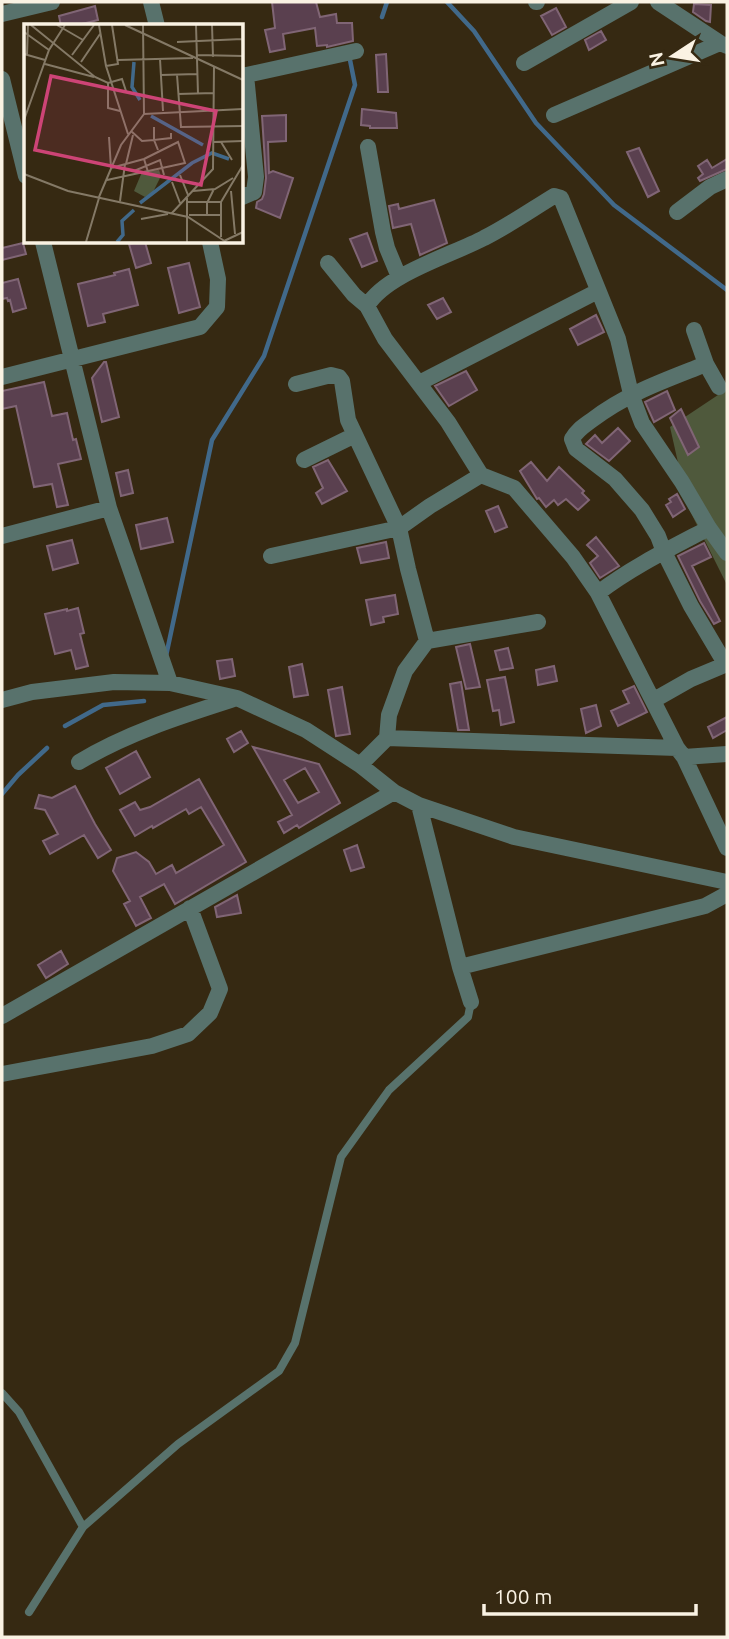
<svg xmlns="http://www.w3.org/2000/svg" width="729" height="1639" viewBox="0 0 729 1639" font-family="Ubuntu,sans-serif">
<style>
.green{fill:#4f593c}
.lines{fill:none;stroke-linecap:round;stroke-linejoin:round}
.stream{stroke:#41698a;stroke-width:4.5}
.building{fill:#5a404f;stroke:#806575;stroke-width:2;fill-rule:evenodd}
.service{stroke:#58726c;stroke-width:8}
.minor{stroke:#58726c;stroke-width:16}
.inset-river{fill:none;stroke:#41698a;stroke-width:3.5}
.inset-road{fill:none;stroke:#847966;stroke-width:2}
.view{fill:#cd4476;fill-opacity:0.15;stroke:#cd4476;stroke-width:3.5}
.inset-edge{fill:none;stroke:#faf2e3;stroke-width:3.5}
</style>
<rect width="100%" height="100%" fill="#362912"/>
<path class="green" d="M724,391h3v194l-39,-78 -18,-80z"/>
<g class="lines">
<path class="stream" d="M447,2l27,29 62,92 78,82 113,85
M382,17l5,-15
M166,656l46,-216 52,-84 91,-271 -5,-25
M65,726l38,-21 41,-4
M2,794l16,-19 29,-27"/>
</g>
<path class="building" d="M272,2h44l4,15 16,-3 1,9h15l1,18 -26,6v-2l-10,1 -2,-18 -32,6 2,15 -15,3 -5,-22 10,-2z
M694,4l17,1 -1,17 -4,-1 -13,-9z
M95,6l3,14 -24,6h-13l-2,-10z
M556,8l10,19 -14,8 -11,-19z
M601,31l5,9 -17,10 -4,-10z
M386,54l2,38h-10l-2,-37z
M362,109l34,4 1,15h-27v-2l-9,-1z
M286,115v26l-18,1 1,31 4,-2 20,7 -13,40 -24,-10 1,-6 5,-3 2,-5 2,-16 -4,-62z
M639,148l20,43 -11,6 -21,-45z
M727,159v10l-27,12 -2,-3 5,-4 -5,-8 9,-6 5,8z
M434,200l13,43 -27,12 -9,-31 -18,4 -4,-22 9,-2 1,5z
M367,233l10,28 -15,6 -12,-28z
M138,242h7l6,21 -15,5 -7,-24z
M23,243l3,11 -24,6v-12z
M189,263l11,44 -21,6 -11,-45z
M129,269l9,36 -35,9 2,8 -17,4 -10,-42 37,-9 -1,-2z
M18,279l8,29 -13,4 -3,-12 -2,1 -1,-3 -5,1v-16z
M443,298l8,14 -14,7 -9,-14z
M596,315l8,17 -26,13 -8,-16z
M104,362h2l13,55 -17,5 -10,-44z
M466,371l11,19 -28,16 -14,-20z
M44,382l8,34 15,-3 6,27 3,-1 5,20 -23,5 10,41 -11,2 -5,-23 -18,3 -18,-81 -14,3v-18z
M667,391l8,19 -21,12 -9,-20z
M681,409l18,38 -11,8 -18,-37z
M618,428l12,13 -21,20 -23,-17 9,-9 7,8z
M328,460l19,31 -25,13 -6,-11 7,-5 -10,-21z
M531,462l16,19 12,-14 25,24 -2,2 7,7 -11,10 -12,-11 -8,6 -4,-5 -8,7 -7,-9 -2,1 -17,-28z
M128,470l5,23 -12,3 -5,-23z
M677,494l8,15 -12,8 -7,-12 5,-3 -2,-3z
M498,506l9,21 -12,5 -9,-21z
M167,518l6,24 -32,7 -5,-24z
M596,537l23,29 -19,12 -10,-15 8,-7 -11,-11z
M72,540l6,23 -25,7 -6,-24z
M386,542l3,16 -28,5 -4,-15z
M704,543l7,14 -19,9 28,55 -6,3 -14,-23 -22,-45z
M395,595l3,19 -15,3 1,5 -13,3 -5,-25z
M78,608l6,25 -4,1 8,32 -12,3 -5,-19 -16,4 -10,-40 22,-5v2z
M470,644l10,43 -14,2 -10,-42z
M508,648l5,20 -13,2 -5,-19z
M232,659l3,17 -15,3 -3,-18z
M302,664l6,31 -14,2 -5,-30z
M554,666l3,15 -19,4 -2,-15z
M505,677l9,45 -13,3 -2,-15 -6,1 -6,-31z
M461,682l8,48h-11l-8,-46z
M634,686l13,26 -29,14 -7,-15 18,-8 -6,-12z
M342,687l8,47 -14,2 -8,-46z
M596,705l5,21 -15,7 -5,-24z
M727,717v13l-14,8 -5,-11z
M241,731l7,12 -14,9 -7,-13z
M253,747l66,17 21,39 -41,25 -2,-3 -13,8 -6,-11 14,-7zM305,768l14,24 -21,11 -14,-23z
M136,751l14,26 -30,17 -14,-26z
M199,779l47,83 -71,42 -11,-20 -24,13 11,21 -15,8 -12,-22 6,-3 -17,-30 4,-13 19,-6 13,10 7,12 16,-9 4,8 48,-28 -23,-38 -12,7 -3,-5 -33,19 -1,-2 -17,10 -15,-26 15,-8 5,8 10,-3z
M75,786l20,38 16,26 -13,8 -14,-23 -34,19 -7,-13 15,-7 -13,-24 -10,-2 4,-13 13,3z
M357,845l7,22 -13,4 -7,-21z
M237,895l4,18 -24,4 -2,-10z
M61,951l7,13 -22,14 -8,-13z"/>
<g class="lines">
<path class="service" d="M2,1393l17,19 64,115
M29,1612l54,-85 95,-83 101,-73 16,-28 46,-186 48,-67 79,-73 3,-15"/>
<path class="minor" d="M151,2l6,24
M536,2h1
M658,2l62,41 7,3
M2,14l50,-12
M524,63l107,-61
M242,76l114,-25
M2,79l24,97
M554,115l166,-72
M368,147l15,85 4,16 12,29
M242,197l12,-5 2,-15 -10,-102
M677,212l33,-25 17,-8
M43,242l66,266 61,175
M328,263l26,32 13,11
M694,330l12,34 13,23
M706,364c-40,16 -79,29 -114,56 -8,6 -15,10 -20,19l4,10 39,30 27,31 16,26 6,16 27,54 35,59
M2,377l198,-50 17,-20 1,-28 -8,-37
M419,383l179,-92
M304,460l51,-25
M709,528c-38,20 -77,39 -111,65l79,155 7,9 43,91
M2,536l107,-28
M271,556l128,-28 -51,-108 -6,-39 -3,-4 -8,-2 -35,9
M598,593l-25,-36 -59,-69 -33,-13 -33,-53 -63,-83 -18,-33c19,-32 85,-51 117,-68 24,-12 47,-28 70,-42l7,2 57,141 13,55 11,29 40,59 27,46 18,25
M427,641l111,-19
M2,700l30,-8 82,-10 56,1 67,15 69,32 54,35 34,27 25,13 95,32 213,45
M654,700l37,-21 36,-15
M387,738l290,10
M684,757l43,-3
M79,762c48,-29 102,-46 155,-63
M360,765l27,-27 2,-23 16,-44 22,-30 -19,-72 -9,-41 31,-22 51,-31
M419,805l41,162 11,35
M460,967l245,-61 22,-12
M2,1016l392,-224
M2,1074l150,-28 36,-12 22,-21 10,-24 -30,-81"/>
</g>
<g transform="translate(24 24)">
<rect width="219" height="219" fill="#362912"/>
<path d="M135,146l2,6 -8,16 -8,5 -11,-6 8,-19z" fill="#4f593c"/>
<path class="inset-river" d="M110,38l-2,25 8,13M127,92l52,29M116,179l52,-40 20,-10 17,6M93,218l6,-7 -1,-14 12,-11"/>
<path class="inset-road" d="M7,1l64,52 13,6 14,-4 4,12M33,1l26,15M75,1l7,41 22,68M101,1l118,55M172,1l2,69M188,1l1,32M218,1l1,21M0,8l25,18M153,18l65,-3M0,30l21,6M3,31l1,-30M48,31l22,-30M173,31l46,1M136,35l3,52M94,36l75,-2M57,38l19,-28M21,40l49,13M82,42l12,-2 -6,-39M137,51l36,-1M153,51l4,52 62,-1M84,59v25l12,3M154,70l36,-1M120,90l99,-5M0,96l25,-70 16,-25M130,103v13l17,-2v-5M107,107l11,10 12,-1 4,10M85,113l2,31 33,-9 4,13M190,118l29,-1M197,118l11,18M102,140l7,-29M110,147l26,-11 4,15M0,150l44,17 120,26 38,25M156,151l8,20M83,156l78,-17 -7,-21 -34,17M148,158l8,21M169,167l22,-2 18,-11M207,167l4,43M75,173l22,-52 23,-31 -1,-89M163,174v44M96,177l5,-37M163,178h34M148,189l41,-44 1,-103M165,191h32M183,192v-13l7,-14M117,195l27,-5M197,213v-35l22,-37M200,217l19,-9M62,218l13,-44"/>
<path class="view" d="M27,52l165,35 -15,74 -166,-35z"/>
<rect width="219" height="219" class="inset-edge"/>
</g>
<rect width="729" height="1639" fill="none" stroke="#faf2e3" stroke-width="7"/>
<g transform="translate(673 56) rotate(258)" stroke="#362912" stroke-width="5" paint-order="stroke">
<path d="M0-5L12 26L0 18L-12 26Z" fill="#faf2e3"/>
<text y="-10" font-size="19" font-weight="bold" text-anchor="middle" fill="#faf2e3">N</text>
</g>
<path d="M484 1604v10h212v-10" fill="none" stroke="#faf2e3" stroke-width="3.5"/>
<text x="494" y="1604" font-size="21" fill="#faf2e3" stroke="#362912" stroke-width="5" paint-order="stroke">100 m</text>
</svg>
